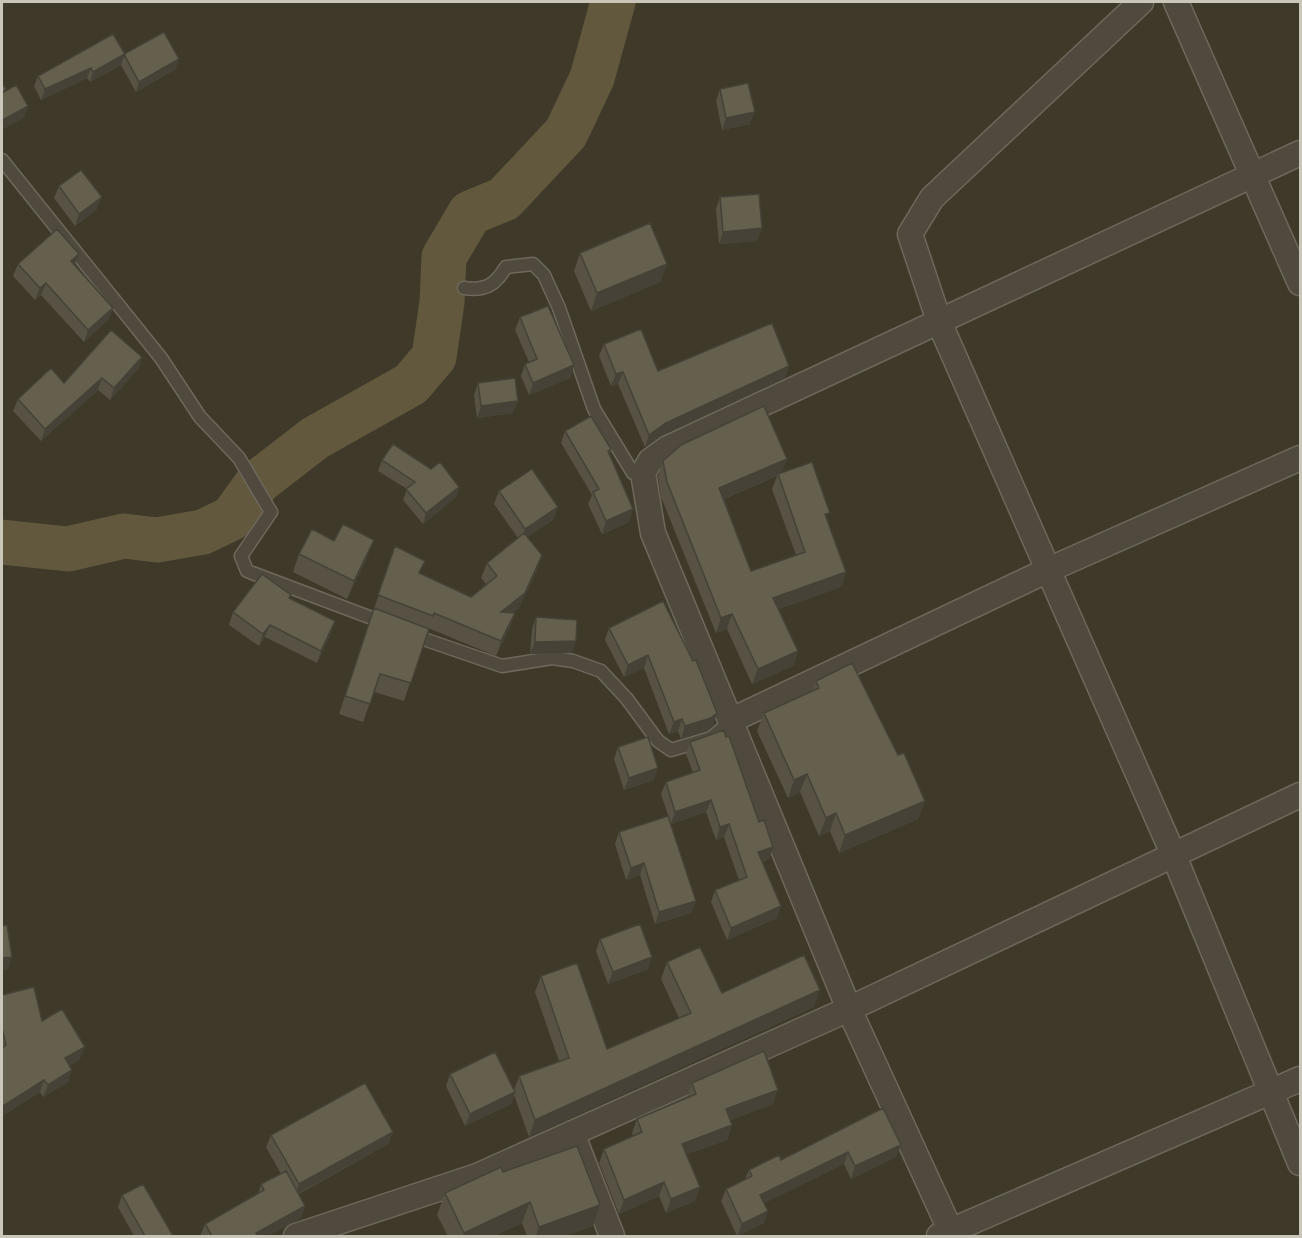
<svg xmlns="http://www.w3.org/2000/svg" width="1302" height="1238" viewBox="0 0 1302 1238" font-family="Rubik,sans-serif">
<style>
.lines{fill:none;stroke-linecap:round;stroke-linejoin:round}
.river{stroke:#61583d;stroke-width:45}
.service-casing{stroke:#6d685b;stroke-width:15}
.minor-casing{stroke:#6d685b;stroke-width:27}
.service{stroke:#4f4a3d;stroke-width:12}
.minor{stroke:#4f4a3d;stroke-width:24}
.wall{fill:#575243;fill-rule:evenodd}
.shaded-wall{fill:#474237}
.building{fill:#655f4e;stroke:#474237;stroke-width:1.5}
</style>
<rect width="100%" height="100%" fill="#3f3929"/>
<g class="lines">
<path class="river" d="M2,542l66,7 56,-13 33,4 46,-8 29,-14 26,-36 57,-44 96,-54 23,-27 8,-55 2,-45 26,-44 34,-14 62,-66 26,-55 21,-76"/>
<g class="service-casing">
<path id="service" d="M2,160l159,198 39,59 39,41 32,54 -30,44 6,15 138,52
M464,288c22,3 31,-3 42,-21l27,-3 11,11 15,33 35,101 39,64h10
M412,635l90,31 50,-8 21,3 28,10 26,28 31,42 13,9 40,-12 21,-18"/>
</g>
<g class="minor-casing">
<path id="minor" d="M1141,2l-209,196 -22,36 30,90 234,532 126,307
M1176,2l124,281
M732,720l316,-150 252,-112
M572,1133l40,103
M296,1236l181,-60 372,-167 451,-214
M939,1236l361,-157
M953,1236l-104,-227 -196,-476 -10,-60 7,-12 18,-13 632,-295"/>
</g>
<use href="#service" class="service"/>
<use href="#minor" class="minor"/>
</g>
<path class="wall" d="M125,54l51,15 -40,23 -15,-27 -31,17 -3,-4 -46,22 -7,-14 4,-10z
M720,89l30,35 -28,6 -6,-29z
M59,186l38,23 -22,17 -21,-28z
M720,197l42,31 -5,13 -38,3 -3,-35z
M580,253l87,11 -7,18 -69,29 -17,-40z
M18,264l57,2 38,42 -5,12 -24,22 -43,-47 -6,5 -22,-24z
M520,317l54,48 -4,13 -41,17 -8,-19 4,-12 4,-2 -14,-32z
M604,344l54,27 127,7 -123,57 -17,12 -27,-63 -7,2 -12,-30z
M142,357l-4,12 -28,31 -12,-10 -57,51 -28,-30 5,-12z
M478,383l35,30 -36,5 -3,-23z
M565,431l46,18 -2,6 20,67 -27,12 -14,-30 4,-9 -31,-52z
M382,460l77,27 -3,10 -33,27 -20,-24 4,-11 -29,-18z
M663,461l119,11 45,48 19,52 -5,15 -62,22 19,42 -5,15 -41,18 -25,-55 -11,4 -55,-136 -3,-21zM777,476l-5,13 24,66 -45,16 -27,-72z
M499,491l55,28 -27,18 15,18 -5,15 -18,38 -6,4 2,1 -5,14 -14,29 -68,-28 -24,73 -30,-9 -11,30 -24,-8 56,-168 26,28 50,23 15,-13 -5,-6 6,-15 31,-25 -24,-34z
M334,541l33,17 -20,41 -54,-27 6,-18z
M290,598l41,35 -14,30 -52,-26 -6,9 -30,-21 4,-13z
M663,601l50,125 -6,5 -26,8 -3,-8 -9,3 -25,-66 -20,9 -19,-37 4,-12z
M536,617l36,36 -42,1 2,-25z
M816,681l82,74 27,46 -7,18 -79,34 -9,-22 -11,5 -19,-44 -12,6 -31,-67 7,-18 48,-22z
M690,742l79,117 -7,3 15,56 -50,22 -16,-38 4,-12 24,-10 -15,-43 -8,3 -10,-28 -35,12 -10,-30 5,-12 27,-9 -7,-19z
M618,747l36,33 -30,10 -10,-31z
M619,832l77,69 -5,12 -36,11 -15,-49 -14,5 -11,-36z
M600,939l48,30 -40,15 -12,-33z
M667,962l55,31 92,14 -285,130 -15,-42 -3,9 -46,22 -19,-40 4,-12 64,16 5,-14 40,-15 -24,-69 6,-16 66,73 72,-31 -18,-39z
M2,995l40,26 38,38 -10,6 -2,17 -25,15 -3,-5 -38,24z
M692,1083l81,21 -43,16 2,5 -5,15 -40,14 13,33 -5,14 -29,12 -7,-17 -40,18 -20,-51 5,-14 29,-13 -1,-3 5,-14 50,-21z
M883,1108l13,49 -45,22 -7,-15 -80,39v20l-27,13 -16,-35 5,-12 19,-10 4,-9 32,-10z
M393,1132l-5,12 -89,50 6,12 -4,12 -34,18h-67l5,-12 53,-30 3,-10 20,-10 -15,-27 5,-12z
M503,1172l97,33 -7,21 -29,10h-37l-5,-13 -28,13h-46l-11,-21 8,-22z
M122,1195l51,41h-39l-16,-29z"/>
<path class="shaded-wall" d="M125,54l-4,11 -31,17 3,-10z
M179,59l-3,10 -40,23 3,-10z
M91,68l-4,10 -46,22 4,-11z
M28,106l-4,12 -22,12v-6l1,-4z
M755,112l-5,12 -28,6 4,-12z
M102,197l-5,12 -22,17 4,-12z
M762,228l-5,13 -38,3 4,-12z
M79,254l-5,12 -3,-5z
M667,264l-7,18 -69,29 6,-18z
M46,283l-5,12 -6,5 5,-12z
M113,308l-5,12 -24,22 4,-12z
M142,357l-4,12 -28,31 4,-12z
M574,365l-4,13 -41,17 4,-12z
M789,366l-4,12 -123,57 -17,12 4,-12 17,-12z
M623,372l-5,12 -7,2 5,-12z
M102,378l-4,12 -57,51 4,-12z
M518,401l-5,12 -36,5 4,-12z
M787,459l-6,16 -3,-1 -1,2 -63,27 5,-15z
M459,487l-3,10 -33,27 3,-11z
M558,507l-4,12 -34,23 5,-13z
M633,509l-4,13 -27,12 4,-13z
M374,540l-7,18 -20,41 7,-18z
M542,555l-5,15 -18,38 -23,19 5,-15z
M846,572l-5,15 -73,26 5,-15z
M515,613l-5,14 -14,29 5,-15z
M732,614l-5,15 -11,4 5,-15z
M335,621l-4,12 -14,30 4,-12z
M270,625l-5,12 -6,9 4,-12z
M576,641l-4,12 -42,1 5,-12z
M798,651l-5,15 -41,18 6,-15z
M648,655l-4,13 -20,9 4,-12z
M717,713l-4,13 -6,5 -26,8 4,-13z
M682,719l-4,12 -9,3 5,-12z
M658,768l-4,12 -30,10 5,-12z
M807,774l-7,18 -12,6 6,-18z
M711,800l-5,12 -35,12 4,-12z
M925,801l-7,18 -79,34 6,-18z
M836,813l-6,18 -11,5 7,-18z
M729,824l-5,13 -8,3 4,-13z
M773,847l-4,12 -15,5 4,-12z
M644,863l-4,12 -14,5 5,-12z
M696,901l-5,12 -36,11 4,-12z
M781,906l-4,12 -50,22 4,-12z
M12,957l-4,12 -6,1v-12z
M652,957l-4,12 -40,15 5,-12z
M820,990l-6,17 -285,130 6,-17z
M85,1047l-5,12 -19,11 4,-12z
M72,1070l-4,12 -25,15 5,-12z
M44,1080l-4,12 -38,24v-7l1,-3z
M778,1090l-5,14 -52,19 5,-14z
M515,1092l-4,12 -46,22 5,-12z
M732,1125l-5,15 -50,18 5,-14z
M393,1132l-5,12 -94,52 5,-12z
M901,1145l-5,12 -45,22 4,-13z
M848,1152l-4,12 -88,43 4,-12z
M664,1182l-5,14 -40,18 5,-14z
M700,1187l-5,14 -29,12 5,-14z
M530,1202l-8,21 -28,13h-31l1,-3z
M600,1205l-7,21 -29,10h-28l3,-9z
M305,1206l-4,12 -34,18h-13l2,-3z
M768,1211l-4,12 -27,13 5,-12z"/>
<path class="building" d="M164,32l15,27 -40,23 -15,-28z
M113,34l12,20 -32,18 -2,-4 -46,21 -7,-13z
M2,83l4,6 -4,4z
M748,83l7,29 -29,6 -6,-29z
M16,85l12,21 -25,14 -1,-3v-24z
M81,170l21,27 -23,17 -20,-28z
M759,194l3,34 -39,4 -3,-35z
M650,223l17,41 -70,29 -17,-40z
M57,229l22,25 -8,7 42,47 -25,22 -42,-47 -6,5 -22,-24z
M548,306l26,59 -41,18 -8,-19 12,-5 -17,-42z
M772,323l17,43 -123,57 -17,12 -26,-63 -7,2 -12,-30 37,-15 17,42z
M111,330l31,27 -28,31 -12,-10 -57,51 -27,-30 33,-31 13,15z
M515,378l3,23 -37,5 -3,-23z
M764,406l23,53 -68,29 32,83 54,-19 -27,-78 34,-12 18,51 -5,1 21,58 -73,26 25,53 -40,18 -26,-55 -11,4 -54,-136 -4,-21 18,-16z
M591,416l20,33 -3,2 25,58 -27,12 -13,-29 6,-3 -34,-58z
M393,444l38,25 9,-7 19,25 -33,26 -20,-24 9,-7 -33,-22z
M532,469l26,38 -33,22 -26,-38z
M343,524l31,16 -20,41 -55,-27 13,-25 22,12z
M524,533l18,22 -17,38 -24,19 14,1 -14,28 -67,-28 -1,3 -55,-21 17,-49 30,15 -6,12 52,24 26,-21 -10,-13z
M262,574l29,21 -2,3 46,23 -14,30 -51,-26 -7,9 -30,-22z
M663,601l30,60 3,-1 21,53 -6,5 -26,8 -3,-7 -8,3 -26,-67 -20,10 -19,-37z
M374,608l55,21 -18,54 -31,-9 -10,30 -25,-8z
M536,617l41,3 -1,21 -41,1z
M852,663l46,92 6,-2 21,48 -80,34 -9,-22 -10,5 -19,-44 -13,6 -30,-67 55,-25 -3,-7z
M724,730l2,7 3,-1 30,86 5,-2 9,27 -15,5 23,54 -50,22 -16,-38 32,-13 -18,-53 -9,3 -9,-27 -36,12 -9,-30 34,-12 -10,-28z
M648,737l10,31 -29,10 -11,-31z
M668,816l28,85 -37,11 -15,-49 -13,5 -12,-36z
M640,924l12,33 -39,15 -13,-33z
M7,925l5,32 -10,1v-32z
M700,947l22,46 82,-38 16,35 -285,130 -16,-44 50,-18 -28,-82 36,-13 30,86 84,-36 -24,-51z
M34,987l8,34 20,-12 23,38 -20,11 7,12 -24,15 -4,-5 -41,26 -1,-2v-56l4,-3 -4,-17v-33z
M764,1051l14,39 -52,19 6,16 -50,19 18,43 -29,12 -7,-17 -40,18 -20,-51 38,-17 -5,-13 59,-25 -4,-11z
M495,1052l20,40 -45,22 -20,-40z
M365,1083l28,49 -94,52 -28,-49z
M883,1108l18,37 -46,21 -7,-14 -88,43 8,16 -26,13 -16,-35 26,-13 -3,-6 30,-15 2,5z
M577,1146l23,59 -61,22 -9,-25 -66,31 -19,-40 56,-26 2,5z
M286,1171l19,35 -49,27 2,3h-46l-7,-12 59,-34 -3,-6z
M143,1184l30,52h-28l-23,-41z"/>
<rect width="1302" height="1238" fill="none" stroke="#cac6ba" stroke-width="6"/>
</svg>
